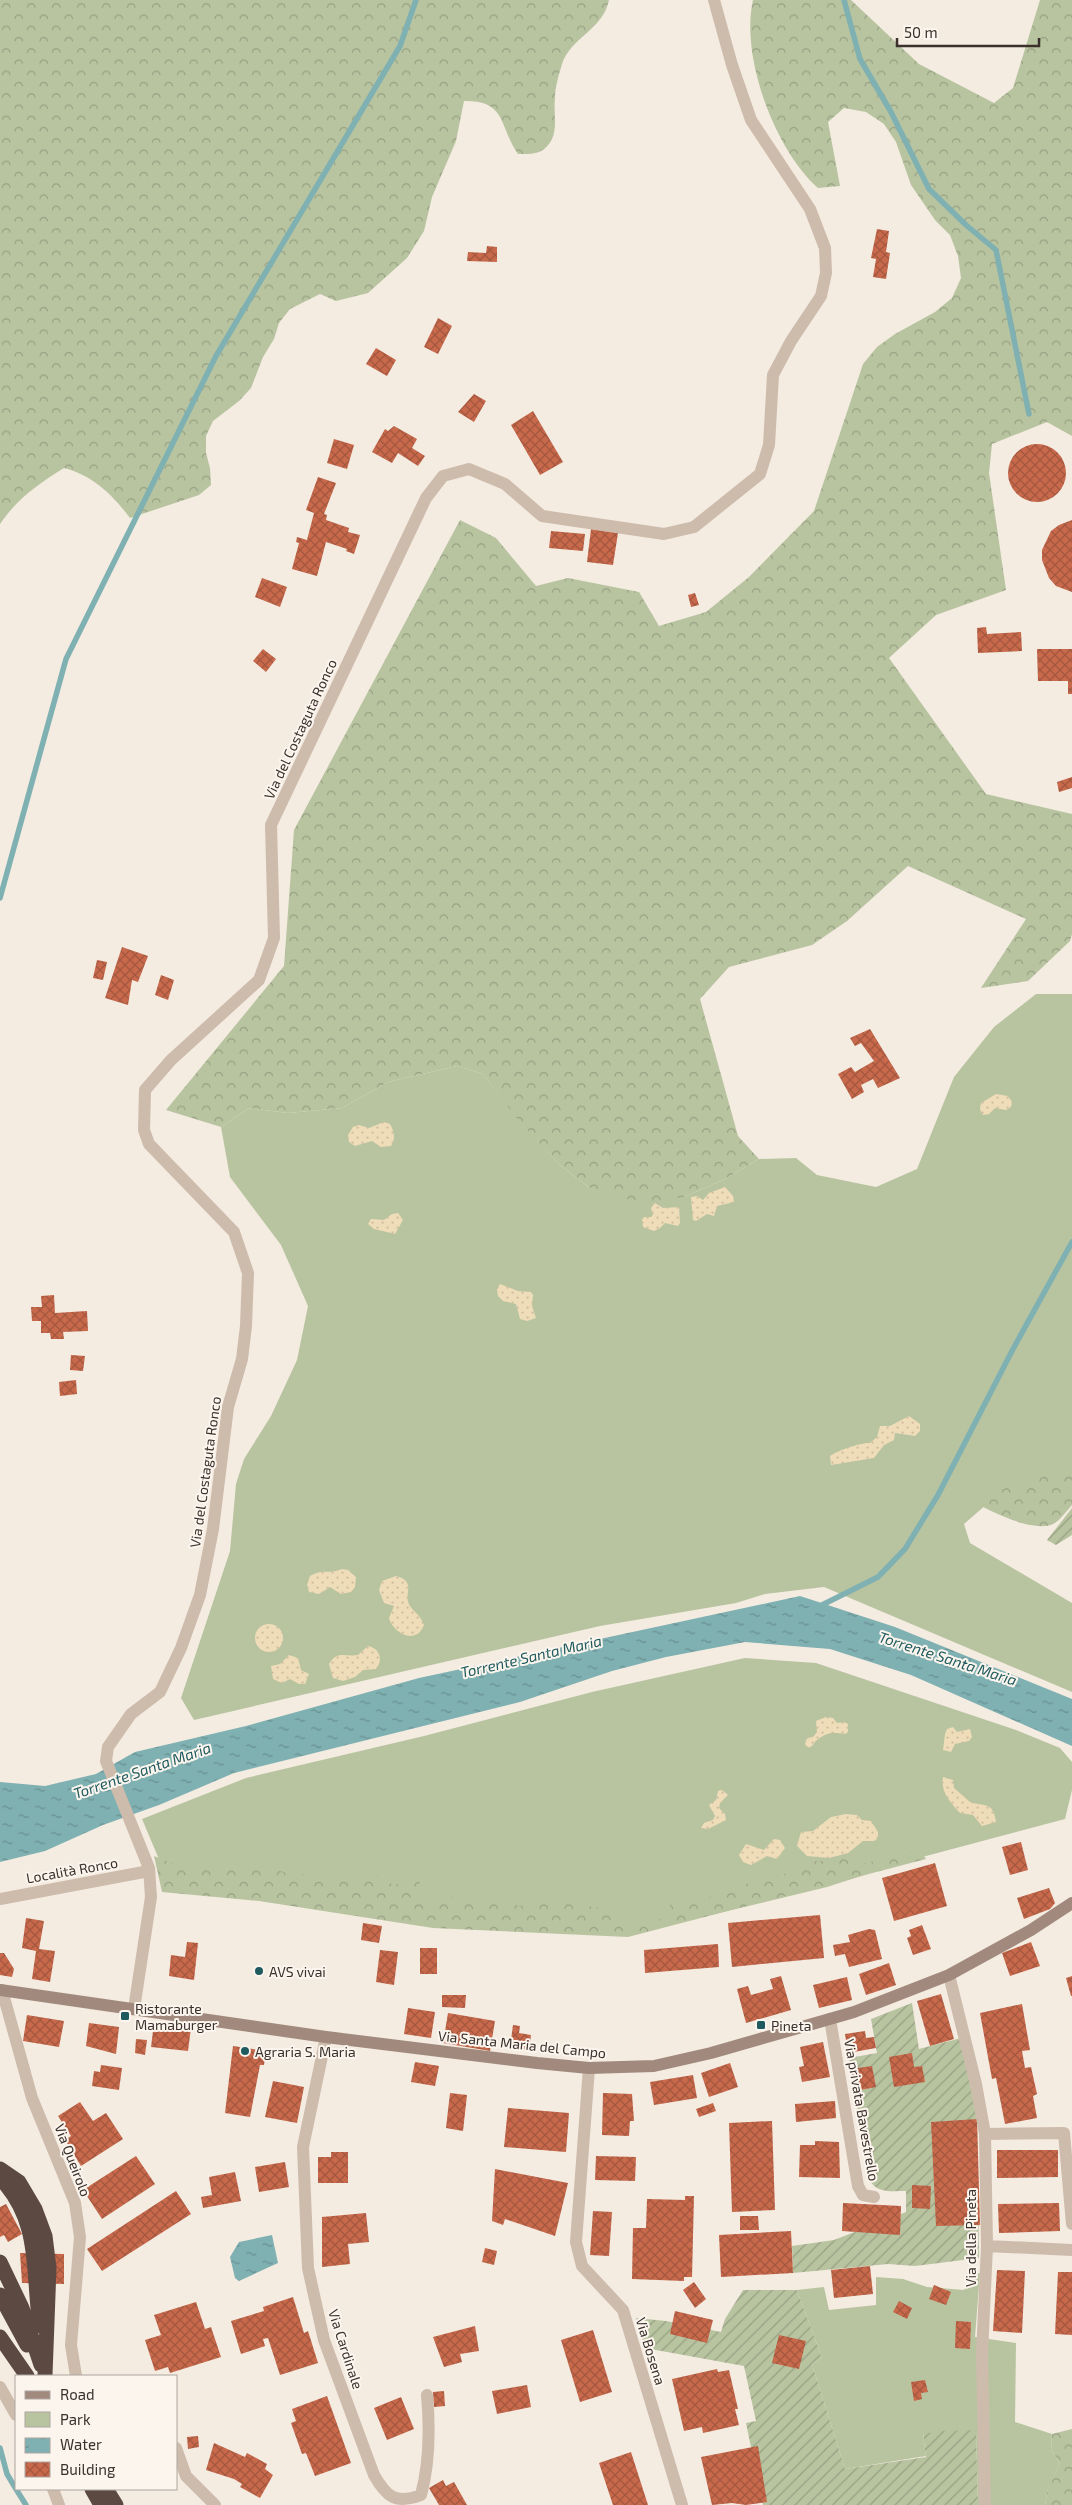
<svg xmlns="http://www.w3.org/2000/svg" width="1072" height="2505" viewBox="0 0 1072 2505" font-family="'Exo 2',sans-serif">
<style>
.green{fill:#b8c4a0}
.forest{fill:url(#forest-crowns)}
.sand{fill:url(#sand-dots)}
.garden{fill:url(#garden-furrows)}
.water{fill:url(#water-ripples)}
.lines{fill:none;stroke-linecap:round;stroke-linejoin:round}
.stream{stroke:#7fb0b2;stroke-width:5.5}
.building{fill:url(#building-cross-hatch)}
.street{stroke:#cdbbac;stroke-width:12}
.secondary{stroke:#a18a7d;stroke-width:12}
.highway{stroke:#5c4a42;stroke-width:15}
.poi-dot{fill:#1f5a5e;stroke:#fbf5ee;stroke-width:2}
.labels{text-anchor:middle;dominant-baseline:central;stroke-width:4;stroke-linejoin:round;paint-order:stroke}
.street-label{font-size:14px;fill:#3b302b;stroke:#fbf5ee}
.poi-label{font-size:14px;fill:#3b302b;stroke:#fbf5ee;text-anchor:start}
.water-label{font-size:15px;font-style:italic;fill:#1f5a5e;stroke:#fbf5ee}
</style>
<defs>
<pattern id="forest-crowns" width="20" height="18" patternUnits="userSpaceOnUse" patternTransform="scale(1.25)"><rect width="20" height="18" fill="#b8c4a0"/><path d="M2 6a3 3 0 1 1 6 0M12 15a3 3 0 1 1 6 0" fill="none" stroke="#97a083"/></pattern>
<pattern id="sand-dots" width="8" height="8" patternUnits="userSpaceOnUse" patternTransform="scale(1.25)"><rect width="8" height="8" fill="#efdcb8"/><path d="M2 2h.1M6 6h.1" fill="none" stroke="#cebd9e" stroke-width="1.8" stroke-linecap="round"/></pattern>
<pattern id="garden-furrows" width="10" height="10" patternUnits="userSpaceOnUse" patternTransform="scale(1.25)"><rect width="10" height="10" fill="#b8c4a0"/><path d="M-1 1l2-2M0 10L10 0M9 11l2-2" fill="none" stroke="#97a083"/></pattern>
<pattern id="water-ripples" width="26" height="14" patternUnits="userSpaceOnUse" patternTransform="scale(1.25)"><rect width="26" height="14" fill="#7fb0b2"/><path d="M2 4q2-2 4 0t4 0M15 11q2-2 4 0t4 0" fill="none" stroke="#699091"/></pattern>
<pattern id="building-cross-hatch" width="8" height="8" patternUnits="userSpaceOnUse" patternTransform="scale(1.25)"><rect width="8" height="8" fill="#c8694b"/><path d="M0 0l8 8M0 8l8-8" fill="none" stroke="#a4573f"/></pattern>
</defs>
<rect width="100%" height="100%" fill="#f4ebe1"/>
<path class="green" d="M1036,994h36v480l-85,30 -23,20 6,19 102,60v89l-248,-105 -59,7 -29,9 -136,23 -406,94 -13,-22 49,-147 6,-67 8,-25 27,-43 26,-56 11,-54 -27,-61 -51,-68 -9,-50 28,-19 39,5 54,-5 46,-26 69,-16 26,8 36,46 40,44 32,25 93,8 41,-18 34,-20 37,-1 21,17 59,12 41,-18 37,-92 40,-50z
M745,1658l71,5 200,67 44,18 12,14v28l-7,29 -154,41 -84,27 -183,44 -442,-50 -41,-17 -19,-45 104,-41 178,-42 168,-44z
M980,2273l-5,64 41,6 -1,79 37,12 -1,16 9,13 -12,26 -3,16h-67l-2,-74 -53,4 3,21 -81,13 -33,-105 10,-6 -25,-68 27,-3 5,23 47,-5v-28l27,2 24,8 37,3 9,-15z"/>
<path class="forest" d="M0,0h609c-6,30 -38,37 -47,64 -3,10 -7,23 -7,34 -2,15 4,33 -6,46 -8,11 -19,10 -31,10 -19,-27 -11,-54 -54,-53l-8,40 -24,56 -8,34 -17,27 -39,35 -32,8 -16,-7 -30,15 -11,14 -5,16 -11,18 -12,31 -12,13 -26,20 -7,15v17l4,15 1,17 -12,10 -69,23c-17,-23 -38,-43 -66,-50 -26,16 -47,31 -64,56z
M753,0h98l68,64 75,39 19,-15 27,-88h32v436l-25,-14 -55,22 -3,29 17,117 -70,25 -47,43 97,136 86,20v120l-2,7 -42,40 -47,7 45,-69 -118,-53 -61,55 -35,24 -83,22 -29,32 38,137 21,23 -34,20 -41,18 -42,6 -51,-14 -32,-25 -41,-44 -35,-46 -26,-8 -69,16 -46,26 -54,5 -39,-5 -28,19 -55,-17 118,-144 10,-136 166,-310 36,18 40,48 32,-8 71,14 20,34 47,-14 43,-35 65,-66 49,-147 14,-17 18,-13 40,-22 17,-14 9,-20 -3,-22 -8,-21 -15,-15 -24,-35 -15,-43 -12,-18 -18,-12 -22,-4 -16,14 12,64 -22,2c-43,-38 -78,-131 -65,-188z
M1072,1468v37c-5,5 -12,16 -19,19 -18,9 -62,-12 -77,-21l14,-10z
M920,1850l6,9 -298,78 -195,-9 -174,-27 -97,-9 -8,-36 35,14 67,-6 31,9 43,4 22,6 23,-10 18,12 26,-4 7,17 31,-1 14,5 28,-2 20,6 27,-6 68,10 11,15 36,-6 13,-20 27,1 68,-24 27,-4 9,-11h21l27,-5 5,9z
M1072,2429v76h-27l3,-17 12,-25 -9,-13 1,-16z"/>
<path class="sand" d="M996,1094l12,2 4,6 -1,5 -5,3 -11,-2 -6,6 -6,1 -3,-6 1,-6z
M384,1122l6,2c4,7 6,15 1,22l-10,1 -9,-6 -17,5 -6,-4 -1,-7 5,-8 6,-2 10,3z
M725,1187l8,9 1,6 -17,4 -3,10 -7,-2 -11,7 -3,-1 -2,-23 6,-1 6,4 6,-7z
M655,1203l8,5 16,-1 1,16 -2,3 -13,-3 -5,5 -6,3 -11,-4 -1,-7 2,-3h7l2,-2 -2,-7z
M398,1213l5,7 -8,14 -21,-5 -6,-5 3,-5 13,1 8,-6z
M500,1284l18,7 13,1 2,3 -1,11 4,12 -9,3 -7,-2 -4,-15 -13,-3 -5,-5 -1,-7z
M909,1416l11,8v7l-5,5 -20,-3 -1,7 -10,5 -10,13 -43,7 -1,-9c6,-5 32,-14 40,-13l7,-6 3,-11h10z
M342,1569l6,1 8,7 -1,10 -4,5 -10,2 -11,-7 -11,7 -10,-2 -2,-7 3,-9c13,-8 18,-1 32,-7z
M396,1576c22,6 6,18 14,30 5,7 11,10 14,19 -8,21 -31,8 -35,-7l5,-12 -10,-3 -5,-13 3,-9z
M255 1638a14 14 0 1 1 28 0a14 14 0 1 1-28 0Z
M368,1646c11,2 16,13 8,23l-13,1 -8,7 -12,4 -10,-3 -4,-14c8,-14 16,-7 29,-9z
M289,1655l9,3 3,12 8,4 -4,10h-6l-9,-5 -8,4 -9,-4 -2,-13 9,-2z
M826,1717l7,1 4,5 7,-1 4,2v8l-3,2c-12,-2 -18,-2 -28,6 -4,3 -3,6 -9,8l-3,-4 2,-6 6,-1 4,-5 -1,-11z
M953,1727l4,5 13,-3 2,8 -3,4 -14,3 -4,8 -8,-2 2,-16 2,-5z
M943,1777l10,3 1,8 16,14c15,5 23,-1 26,20l-14,4 -9,-11 -13,-2c-9,-10 -20,-21 -17,-36z
M722,1790l6,5 -8,8 -1,5 6,6 1,6 -18,9 -7,-1 3,-5 9,-3 2,-4 -6,-11 7,-5 2,-9z
M846,1814l11,1 5,5 9,1 7,11v6l-4,3h-11l-15,12 -19,5 -22,-2 -10,-10 4,-14 12,-1 18,-14z
M774,1839l6,1 5,8 -8,11 -10,-3 -16,9 -8,-3 -4,-7 7,-11 18,6z"/>
<path class="garden" d="M1072,1508v27l-16,10 -9,-5z
M912,2003l7,46 42,-11 16,81 2,139 -64,8 -27,-2 -95,9 -1,-27 42,-6 72,-28v-21c-15,0 -31,3 -37,-13l-20,-120 28,-5 -6,-34z
M743,2290h54l25,68 -10,6 33,105 81,-12 -3,-23 17,-3 36,-1 2,75h-215l-17,-82 10,-2 -12,-55 -99,-18 -9,-30 30,3 55,11 4,-13z"/>
<path class="water" d="M800,1596l95,31 177,72v47l-161,-71 -81,-26 -85,-7 -79,15 -54,14 -92,31 -286,71 -75,32 -56,20 -58,26 -45,11v-80l45,4 51,-12 39,-22 111,-26 173,-48z
M272,2235l6,28 -39,18 -4,-3 -5,-21 9,-15z"/>
<g class="lines">
<path class="stream" d="M844,0l16,59 31,53 38,77 37,36 30,25 33,164
M0,898l66,-239 150,-303 184,-310 16,-46
M818,1607l60,-30 27,-28 33,-54 75,-146 59,-107
M0,2448l7,26 9,15
M16,2489l10,16"/>
</g>
<path class="building" d="M877,229l12,2 -3,21 4,1 -4,26 -13,-2 3,-18 -5,-1z
M487,246l10,1v15l-30,-1 1,-9 18,1z
M438,318l14,8 -14,28 -14,-7z
M376,348l20,12 -9,16 -21,-12z
M474,394l12,7 -12,21 -16,-10z
M533,411l30,51 -23,13 -29,-50z
M394,426l23,13 -5,9 13,8 -7,10 -20,-13 -6,10 -20,-11 13,-23 3,2z
M334,439l20,6 -7,24 -20,-6z
M1008 473a29 29 0 1 1 58 0a29 29 0 1 1-58 0Z
M318,477l18,6 -12,31 3,1 -1,5 23,8 -1,4 12,3 -6,19 -8,-3 1,-2 -21,-7 -9,34 -25,-7 7,-26 -3,-1 1,-5 10,3 7,-27 -8,-3z
M1072,520v72l-16,-6 -7,-8 -7,-18v-10l9,-19 8,-6z
M591,529l27,4 -5,32 -26,-3z
M551,531l34,3 -2,17 -34,-3z
M262,578l25,9 -7,20 -25,-10z
M695,593l4,12 -8,2 -3,-12z
M986,627l1,7 34,-2 1,19 -44,2 -1,-25z
M263,649l13,10 -10,13 -13,-11z
M1037,649h35v45h-4v-13h-30z
M1072,777v11l-13,4 -2,-10z
M122,947l26,9 -10,26 -6,-2 -4,25 -23,-7z
M97,960l10,2 -4,18 -10,-2z
M161,975l13,5 -6,20 -13,-5z
M870,1029l30,49 -22,10 -5,-9 -12,6 3,7 -12,7 -14,-25 13,-7 4,5 19,-11 -13,-18 -6,3 -5,-8z
M54,1295l1,18 32,-2 1,20 -25,1 1,7h-13l-1,-6h-9v-12h-9l-1,-14h11l-1,-11z
M71,1355l14,1 -2,15 -13,-1z
M76,1380l1,14 -17,2 -1,-14z
M1021,1842l7,28 -18,5 -8,-28z
M935,1863l12,43 -53,15 -12,-43z
M1049,1888l6,15 -5,6 -26,10 -7,-21z
M820,1915l4,43 -92,9 -4,-44z
M26,1918l18,3 -5,28 16,2 -5,31 -18,-3 4,-28 -14,-3z
M363,1923l19,3 -3,17 -18,-3z
M922,1925l9,24 -18,6 -6,-17 4,-2 -2,-6z
M869,1929l6,1 7,29 -33,8 -4,-13 -10,2 -2,-11 17,-3 -2,-7z
M187,1942l11,1 -4,37 -25,-4 2,-21 14,2z
M1031,1942l9,24 -30,10 -8,-23z
M718,1944l1,23 -74,6 -1,-23z
M420,1948h17v26h-17z
M380,1950l18,2 -4,33 -18,-3z
M0,1953h4l10,16 -2,8 -12,-2z
M889,1963l7,22 -30,10 -7,-21z
M781,1976l10,34 -45,13 -9,-34 11,-3 3,9 22,-6 -3,-10z
M1072,1976v20h-1l-5,-18z
M847,1977l5,23 -33,8 -6,-23z
M941,1994l13,45 -24,7 -13,-45z
M442,1995h24l-1,13 -23,-1z
M1022,2004l8,46 -8,1 3,17 6,-1 6,27 -4,2 4,22 -32,6 -9,-46 -4,1 -12,-66z
M408,2008l27,4 -4,26 -27,-4z
M448,2013l47,8 -5,30 -47,-8z
M27,2015l37,6 -5,26 -36,-6z
M89,2023l30,4 -3,27 -30,-8z
M154,2023l37,5 -3,23 -37,-4z
M513,2025l7,1 -1,7 12,2 -2,15 -19,-3z
M865,2031l1,7 8,-1 2,11 -28,5 -3,-19z
M136,2039l11,1 -2,15 -10,-2z
M823,2042l7,35 -28,5 -3,-15 5,-1 -4,-19z
M233,2046l33,5 -2,14h-4l-10,52 -25,-4z
M912,2053l2,14 8,-1 3,16 -31,5 -5,-30z
M415,2062l24,4 -4,20 -24,-4z
M730,2063l8,24 -29,10 -8,-24z
M101,2065l21,3 -3,22 -27,-4 2,-15 6,1z
M872,2066l4,21 -21,4 -4,-22z
M693,2075l4,23 -43,7 -4,-23z
M273,2081l31,6 -7,36 -32,-6z
M450,2093l17,2 -4,36 -17,-3z
M603,2093l29,1 2,27h-4l-1,15 -27,-1z
M835,2101l1,17 -40,4 -1,-18z
M80,2102l13,19 13,-8 17,26 -42,27 -16,-26 6,-4 -13,-20z
M713,2103l3,8 -17,6 -3,-8z
M508,2108l61,5 -3,39 -62,-5z
M977,2119l3,106 -44,1 -5,-104z
M772,2121l3,89 -43,2 -3,-89z
M815,2141l24,1 1,36 -41,-1 1,-32h15z
M997,2150h61v27l-61,1z
M331,2152h17v31h-30v-26h13z
M136,2156l19,28 -53,35 -19,-29z
M596,2156l40,1 -1,24 -40,-1z
M285,2162l4,25 -30,5 -4,-25z
M495,2169l73,14 -13,53 -50,-17 -2,6 -11,-4z
M235,2172l6,29 -38,7 -2,-11 11,-2 -3,-18z
M912,2185l19,1 -1,23 -18,-1z
M176,2191l15,23 -89,57 -15,-22z
M685,2196h9l-2,81h-8v4l-52,-2 1,-51h13l1,-29 38,1z
M843,2203l58,3 -1,29 -58,-4z
M1059,2203l1,28 -61,2 -1,-29z
M6,2204l16,30 -14,8 -4,-7 -4,2v-30z
M593,2211l19,1 -3,44 -19,-1z
M366,2213l3,29 -21,2 2,20 -28,3v-50z
M740,2216h18l1,14h-19z
M791,2231l2,42 -72,4 -2,-42z
M485,2248l12,3 -3,14 -12,-3z
M20,2253l44,1v30l-42,-1z
M870,2266l3,28 -39,4 -3,-28z
M997,2270l28,1 -3,62 -29,-2z
M1058,2272h14v63l-17,-1z
M694,2282l12,17 -11,9 -12,-18z
M934,2285l17,7 -5,13 -17,-6z
M293,2297l11,36 4,-2 10,32 -38,12 -12,-37 -5,1 2,7 -24,8 -10,-33 33,-10 -1,-4z
M899,2301l13,7 -5,11 -14,-7z
M196,2302l9,27 6,-2 10,30 -51,16 -2,-6 -13,4 -10,-31 16,-5 -7,-20z
M675,2311l38,9 -6,23 -37,-9z
M956,2321l15,1 -1,27 -15,-1z
M475,2326l4,25 -19,3 2,8 -18,5 -11,-30z
M593,2330l19,62 -32,10 -19,-62z
M779,2335l27,6 -7,28 -27,-6z
M717,2369l1,3 11,-2 9,39h-3l4,16 -36,8 -1,-6 -18,4 -12,-52z
M925,2380l3,12 -7,1 1,6 -8,2 -3,-19z
M527,2385l4,22 -34,7 -5,-23z
M444,2391l1,15 -11,1 -1,-15z
M327,2396l24,67 -36,13 -9,-23 -4,1 -11,-31 5,-2 -4,-12z
M401,2397l13,32 -27,11 -13,-32z
M198,2436l1,11 -11,2 -1,-12z
M214,2443l31,14 2,-4 20,11 -2,5 8,6 -13,23 -20,-11 2,-3 -8,-5 -28,-9z
M758,2446l9,56 -21,3 -14,-2 -20,2 -11,-48z
M631,2452l17,53h-35l-14,-42z
M443,2480l3,6 8,-4 13,23h-28l-10,-17z"/>
<g class="lines">
<path class="street" d="M0,1899l149,-28
M949,1975l27,109 9,50 2,112 -5,108 3,151
M2,1990l30,108 43,105 5,34 -9,108 5,31
M134,2009l17,-112 -2,-29 -43,-107 2,-14 23,-33 29,-22 21,-44 19,-53 13,-66 15,-122 14,-48 4,-33 2,-53 -14,-41 -85,-88 -5,-14 1,-40 26,-30 88,-80 15,-42 -3,-113 155,-327 17,-22 26,-7 36,15 37,32 122,18 30,-7 66,-53 9,-29 4,-70 18,-34 30,-45 5,-23 -1,-25 -15,-39 -59,-89 -19,-55 -18,-65
M830,2019l28,167 5,9 11,2
M326,2037l-23,110 5,121 16,72 50,135c12,21 21,30 47,20 9,-33 9,-66 6,-100
M589,2068l-13,174 6,24 41,44 59,195
M985,2134l79,-1 8,91
M987,2246l85,4
M0,2387l16,28
M176,2448l10,28 29,29
M53,2489l6,16"/>
<path class="secondary" d="M0,1990l326,47 211,26 52,5 65,-2 57,-13 143,-41 95,-37 82,-45 41,-27"/>
<path class="highway" d="M0,2169l19,13 16,27 10,27 4,32 -4,107
M0,2178c42,44 32,94 40,148
M0,2262l22,46 19,57
M0,2295l27,50
M0,2337l27,39
M92,2489l9,16
M106,2489l10,16"/>
</g>
<g class="poi-dot">
<circle cx="259" cy="1971" r="5"/>
<rect x="120" y="2011" width="10" height="10" rx="2.5"/>
<rect x="756" y="2020" width="10" height="10" rx="2.5"/>
<circle cx="245" cy="2051" r="5"/>
</g>
<g class="labels">
<g class="street-label">
<text transform="translate(300 729) rotate(-65)">Via del Costaguta Ronco</text>
<text transform="translate(205 1472) rotate(-82)">Via del Costaguta Ronco</text>
<text transform="translate(72 1870) rotate(-10)">Località Ronco</text>
<text transform="translate(522 2044) rotate(6)">Via Santa Maria del Campo</text>
<text transform="translate(862 2110) rotate(80)">Via privata Bavestrello</text>
<text transform="translate(73 2160) rotate(69)">Via Queirolo</text>
<text transform="translate(970 2238) rotate(-90)">Via della Pineta</text>
<text transform="translate(346 2349) rotate(72)">Via Cardinale</text>
<text transform="translate(651 2351) rotate(73)">Via Bosena</text>
</g>
<g class="poi-label">
<text x="269" y="1971">AVS vivai</text>
<text x="135" y="2008">Ristorante<tspan x="135" dy="16">Mamaburger</tspan></text>
<text x="771" y="2025">Pineta</text>
<text x="255" y="2051">Agraria S. Maria</text>
</g>
<g class="water-label">
<text transform="translate(531 1656) rotate(-13)">Torrente Santa Maria</text>
<text transform="translate(948 1658) rotate(18)">Torrente Santa Maria</text>
<text transform="translate(142 1770) rotate(-19)">Torrente Santa Maria</text>
</g>
</g>
<rect x="15" y="2375" width="162" height="115" fill="#fbf5ee" stroke="#aea6a0"/>
<rect x="25" y="2391" width="25" height="8" fill="#a18a7d" stroke="#aea6a0"/>
<text x="60" y="2400" font-size="15" fill="#3b302b">Road</text>
<rect x="25" y="2412" width="25" height="15" fill="#b8c4a0" stroke="#aea6a0"/>
<text x="60" y="2425" font-size="15" fill="#3b302b">Park</text>
<rect x="25" y="2438" width="25" height="15" fill="url(#water-ripples)" stroke="#aea6a0"/>
<text x="60" y="2450" font-size="15" fill="#3b302b">Water</text>
<rect x="25" y="2462" width="25" height="15" fill="url(#building-cross-hatch)" stroke="#aea6a0"/>
<text x="60" y="2475" font-size="15" fill="#3b302b">Building</text>
<path d="M897 38v8h142v-8" fill="none" stroke="#3b302b" stroke-width="2.5"/>
<text x="904" y="38" font-size="15" fill="#3b302b" stroke="#fbf5ee" stroke-width="4" paint-order="stroke">50 m</text>
</svg>
